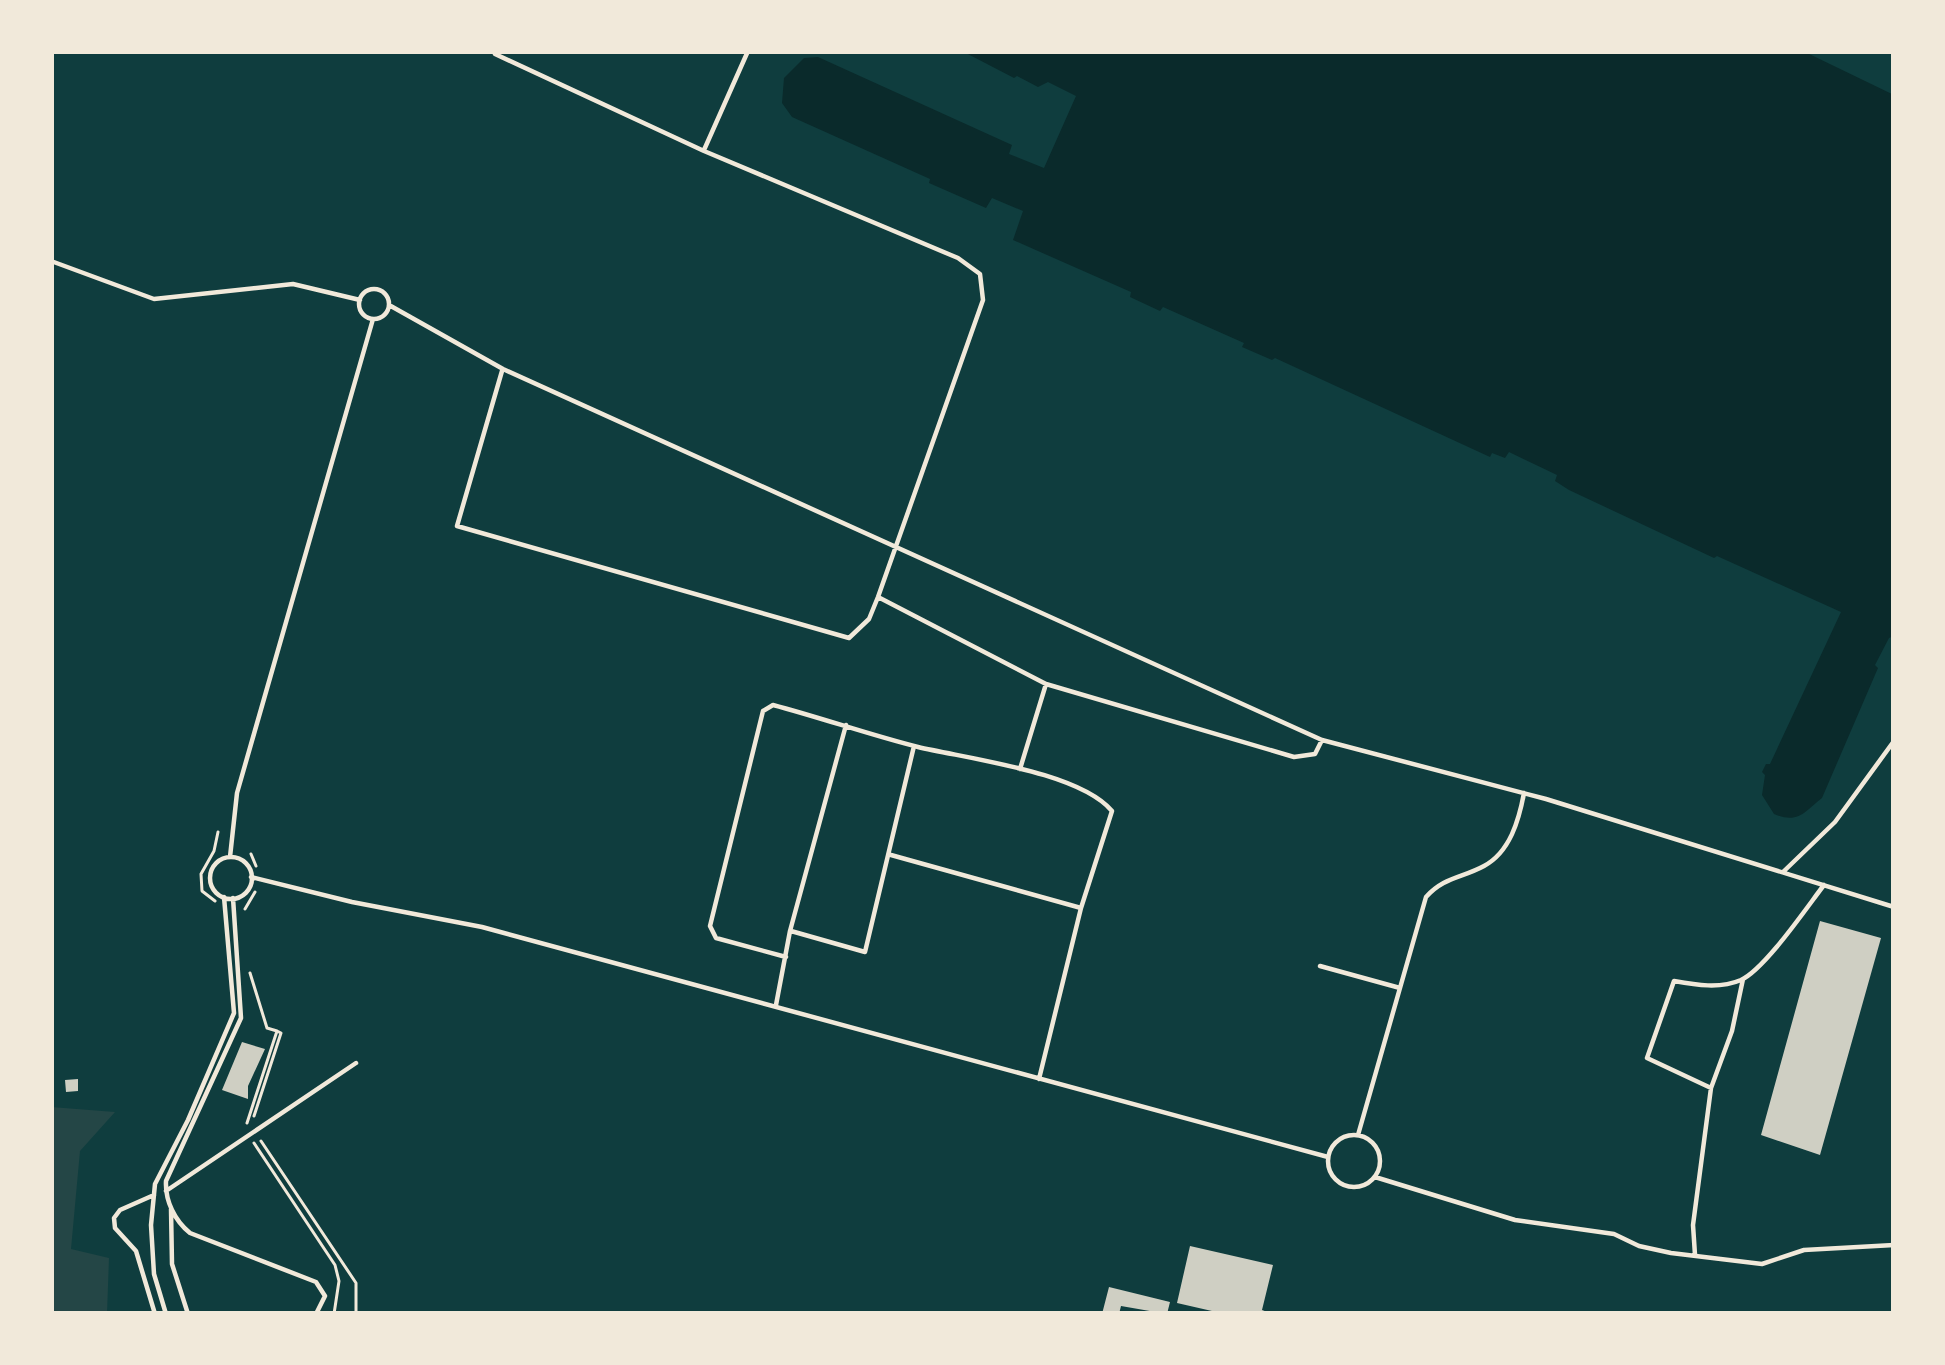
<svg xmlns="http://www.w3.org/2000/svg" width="1945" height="1365" viewBox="0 0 1945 1365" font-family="Jost,sans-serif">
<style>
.green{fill:#244646}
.water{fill:#0a2a2b}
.building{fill:#cfcfc3}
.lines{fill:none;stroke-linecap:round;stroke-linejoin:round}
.path{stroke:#f1e9da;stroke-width:3}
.service{stroke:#f1e9da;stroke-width:4.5}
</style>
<rect width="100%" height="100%" fill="#0f3d3e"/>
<path class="green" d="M51,1107l64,5 -35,39 -9,98 38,9 -2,56h-56z"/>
<path class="water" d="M962,51h841l91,44v541l-5,2 -14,27 3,3 -56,130c-16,12 -23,27 -48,16l-12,-19 3,-20 -3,-3 4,-8h4l71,-152 -124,-56 -3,2 -145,-68 -14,-9 2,-6 -48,-23 -4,6 -13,-5 -2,4 -215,-99 -3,2 -30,-13 2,-4 -81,-36 -3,4 -30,-14 1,-5 -118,-52 10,-29 -31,-13 -6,10 -57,-25 1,-4 -138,-62 -10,-14 2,-25 20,-20 14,-1 194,88 -3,9 35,14 32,-72 -28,-14 -10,5 -21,-11 -3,2z"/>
<path class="building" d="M1820,921l61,17 -61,217 -59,-20z
M242,1042l23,7 -17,37v13l-26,-9z
M78,1079v12l-12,1 -1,-12z
M1190,1246l83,19 -11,45 11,4h-48l-48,-11z
M1109,1287l61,15 -3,12 -46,-8 -2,8h-17z"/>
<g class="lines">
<path class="path" d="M251,854l5,12
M215,901l-13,-10 -1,-17 13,-23 4,-19
M245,909l10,-17
M254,1116l27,-83 -4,-2
M247,1123l30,-92 -10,-3 -17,-55
M261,1141l95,142v31
M254,1143l81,122 4,16 -5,33"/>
<path class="service" d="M495,54l209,97 254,107 22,16 3,26 -105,297 -9,22 -20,19 -392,-112 45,-155
M704,150l44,-99
M51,261l103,38 139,-15 67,16
M359 304a15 15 0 1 1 30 0a15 15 0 1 1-30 0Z
M389,305l114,64 819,371 224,59 348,108
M878,597l168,87 248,73 21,-3 7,-14
M1020,769l26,-85
M891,855l190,53
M230,857l7,-64 136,-474
M210 878a21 21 0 1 1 42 0a21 21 0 1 1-42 0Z
M1783,872l52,-50 59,-81
M251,877l101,25 130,25 846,230
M233,898l8,120 -75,163c-1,20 9,40 24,52l126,49 9,14 -9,18
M791,931l74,21 49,-206
M786,957l-70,-19 -6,-12 53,-215 10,-6c49,13 97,30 145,42 51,12 161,25 194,64l-31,97 -42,171
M1320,966l80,22
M1743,979l-11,52 -21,57 -64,-30 27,-77c22,4 46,8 67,-1 24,-11 66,-73 83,-95
M776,1005l14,-74 56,-206
M1328 1161a26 26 0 1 1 52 0a26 26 0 1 1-52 0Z
M1358,1135l68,-238c18,-20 36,-19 58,-31 26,-14 35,-46 40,-73
M1375,1177l140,43 99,14 25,12 32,7 91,11 42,-14 90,-5
M166,1191l190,-128
M154,1195l-34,15 -6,8 1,10 21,23 19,63
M171,1209l1,55 16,50
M1695,1255l-2,-30 18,-137
M166,1314l-12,-40 -3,-49 4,-41 33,-64 46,-107 -10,-116"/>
</g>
<rect width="1945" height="1365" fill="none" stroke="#f1e9da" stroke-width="108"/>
</svg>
